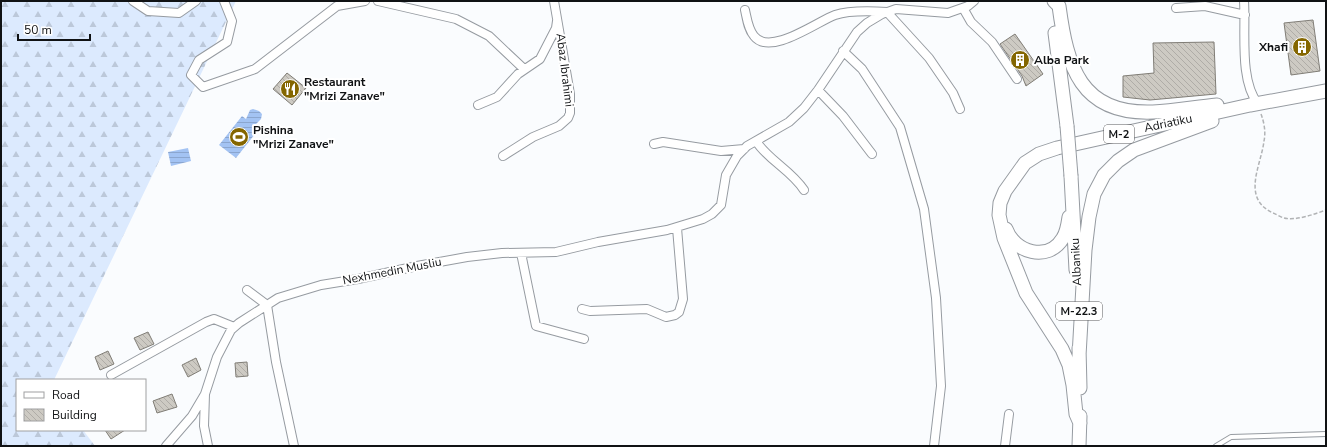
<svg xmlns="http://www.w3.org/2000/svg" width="1327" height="447" viewBox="0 0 1327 447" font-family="'Nunito Sans',sans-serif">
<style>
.forest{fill:url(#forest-firs)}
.water{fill:url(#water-rules)}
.building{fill:url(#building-back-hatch);stroke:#807d76}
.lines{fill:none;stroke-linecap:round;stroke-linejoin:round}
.service-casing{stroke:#969ba1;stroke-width:6}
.minor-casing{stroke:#969ba1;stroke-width:10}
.primary-casing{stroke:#969ba1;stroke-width:15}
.path{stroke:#b1b3b5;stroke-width:1.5;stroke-dasharray:4 2;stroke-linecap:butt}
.service{stroke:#fff;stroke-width:4}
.minor{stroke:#fff;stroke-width:8}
.primary{stroke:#fff;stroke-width:13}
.primary-bridge-casing{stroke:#969ba1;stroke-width:15;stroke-linecap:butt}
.primary-bridge{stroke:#fff;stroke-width:13}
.labels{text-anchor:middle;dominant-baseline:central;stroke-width:4;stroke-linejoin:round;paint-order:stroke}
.shield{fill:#fff;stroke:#58595a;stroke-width:1}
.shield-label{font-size:11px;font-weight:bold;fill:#101214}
.poi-label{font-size:12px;font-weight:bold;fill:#101214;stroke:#fff;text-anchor:start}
.street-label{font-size:12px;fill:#101214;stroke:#fff}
</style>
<defs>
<pattern id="forest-firs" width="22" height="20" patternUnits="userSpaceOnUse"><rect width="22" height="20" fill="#dceafe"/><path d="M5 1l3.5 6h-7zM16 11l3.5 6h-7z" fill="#bcc8d9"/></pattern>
<pattern id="water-rules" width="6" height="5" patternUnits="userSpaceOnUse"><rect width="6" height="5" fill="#a3c3f3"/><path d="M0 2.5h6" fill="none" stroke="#8ba6cf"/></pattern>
<pattern id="building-back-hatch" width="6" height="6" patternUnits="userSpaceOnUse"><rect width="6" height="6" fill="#cdcac3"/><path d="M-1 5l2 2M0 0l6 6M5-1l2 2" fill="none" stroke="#afaca7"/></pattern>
</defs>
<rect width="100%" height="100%" fill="#fafcfe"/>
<path class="forest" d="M1,1h235l-182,379h-37v50h66l12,16h-94z"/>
<path class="water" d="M253,109l6,2 3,3 -1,5 -6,6 4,4 -23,29 -17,-13 23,-29 4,3 4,-9z
M188,148l3,13 -20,5 -3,-14z"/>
<path class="building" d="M1313,20l7,51 -29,4 -7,-52z
M1015,34l28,40 -17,12 -4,-10 -22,-32z
M1214,42l2,52 -66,6 -27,-3v-21l31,-3 -1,-30z
M287,73l19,15 -14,17 -19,-16z
M148,332l6,12 -14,6 -6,-12z
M108,351l6,13 -14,6 -5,-13z
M196,358l5,12 -13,7 -6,-12z
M247,362l1,14 -12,1 -1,-14z
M172,394l5,13 -20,6 -4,-12z
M105,430h20l-14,9z"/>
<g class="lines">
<g class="service-casing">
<path id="service" d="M1216,446l15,-9 95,-3"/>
</g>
<g class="minor-casing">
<path id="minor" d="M133,1l15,10 31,2 17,-12
M224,1l8,20 -5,21 -28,18 -8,15 12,12 52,-18 82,-63 28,-5
M378,1l78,18 33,17 35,33
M1244,1c2,31 -5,79 14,103
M963,8l8,14 21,20 25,37
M1176,8l29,-2 40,9
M745,10c2,9 3,19 9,26 16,21 64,-15 81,-21 15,-5 36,-4 52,-3l42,46 24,35 7,16
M843,51l19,18 38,58 24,82 12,89 5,88 -7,60
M818,90l25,26 29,38
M478,105l19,-8 21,-23 22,-15 16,-31 1,-7
M756,141c12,19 35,29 48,49
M654,144l9,-2 58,9 23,-2
M503,156l30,-19 26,-11 9,-8 2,-5v-19l-16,-93
M521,253l15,73 48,13
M247,290l20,15 9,57 18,84
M582,309l8,2 57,-2 19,8 9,-2 4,-3 4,-13 -6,-71
M111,375l95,-53 8,-3 20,8
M205,394l-1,32 4,20
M166,446l26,-30 13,-22 12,-37 14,-27 8,-7 39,-25 43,-13 37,-6 59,-13 50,-9 35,-4 54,-1 42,-10 69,-12 36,-11 9,-5 9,-9 5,-30 11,-19 10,-10 42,-24 15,-14 14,-18 39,-58 10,-9 15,-9 14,-5 52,4 20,-7 6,-5
M1005,446l4,-32"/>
</g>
<g class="primary-casing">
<path id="primary" d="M1054,1l5,5c8,60 21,109 94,106 21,-1 43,-5 64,-7
M1055,33l12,93
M1071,176l5,94
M1006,229c8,23 42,34 57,9 4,-6 5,-14 6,-21
M1079,348l1,40
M1079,356l6,-106 4,-33 5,-23 10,-19 14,-14 16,-11 78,-29
M1080,423l-4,-9 -3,-29 -4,-20 -7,-16 -36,-56 -22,-55 -5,-23 1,-12 5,-12 20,-28 14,-9 18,-6 193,-43 76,-14
M1079,446l1,-30"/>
</g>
<path class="path" d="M1261,114c3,8 5,18 3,27 -3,25 -23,57 9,72 3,1 7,4 11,5 12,3 31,-4 42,-8"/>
<use href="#service" class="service"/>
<use href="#minor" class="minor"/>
<use href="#primary" class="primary"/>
<g class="primary-bridge-casing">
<path id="primary-bridge" d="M1067,126l4,50"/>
</g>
<use href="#primary-bridge" class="primary-bridge"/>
</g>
<defs>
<g id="building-disc" transform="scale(1)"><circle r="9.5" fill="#846600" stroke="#fff"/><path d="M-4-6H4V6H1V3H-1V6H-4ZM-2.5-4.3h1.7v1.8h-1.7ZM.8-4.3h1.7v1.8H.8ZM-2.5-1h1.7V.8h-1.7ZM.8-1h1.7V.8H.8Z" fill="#fff"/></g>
<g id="restaurant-disc" transform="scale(1)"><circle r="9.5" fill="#846600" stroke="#fff"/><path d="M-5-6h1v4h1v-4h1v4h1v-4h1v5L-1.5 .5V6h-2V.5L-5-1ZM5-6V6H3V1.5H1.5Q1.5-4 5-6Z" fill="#fff"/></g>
<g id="stadium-disc" transform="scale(1)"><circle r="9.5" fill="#846600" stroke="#fff"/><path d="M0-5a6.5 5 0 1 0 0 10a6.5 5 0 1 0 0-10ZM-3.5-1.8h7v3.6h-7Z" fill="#fff"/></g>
</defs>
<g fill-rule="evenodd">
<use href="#building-disc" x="1302" y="47"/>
<use href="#building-disc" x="1020" y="60"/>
<use href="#restaurant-disc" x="290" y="89"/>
<use href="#stadium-disc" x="239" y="137"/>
</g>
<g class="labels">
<g class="shield">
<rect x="1104" y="125" width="30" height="18" rx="3"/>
<rect x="1056" y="302" width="46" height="18" rx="3"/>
</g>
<g class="shield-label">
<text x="1119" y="134">M-2</text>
<text x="1079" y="311">M-22.3</text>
</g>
<g class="poi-label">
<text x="1288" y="47" text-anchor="end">Xhafi</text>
<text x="1034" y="60">Alba Park</text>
<text x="304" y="82">Restaurant<tspan x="304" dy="14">"Mrizi Zanave"</tspan></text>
<text x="253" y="130">Pishina<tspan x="253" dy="14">"Mrizi Zanave"</tspan></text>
</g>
<g class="street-label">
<text transform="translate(565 70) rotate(83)">Abaz Ibrahimi</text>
<text transform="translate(1168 123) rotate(-12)">Adriatiku</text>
<text transform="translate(1076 262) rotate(-93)">Albaniku</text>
<text transform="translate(392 271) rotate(-11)">Nexhmedin Musliu</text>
</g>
</g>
<rect width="1327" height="447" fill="none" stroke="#101214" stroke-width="4"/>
<rect x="16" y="379" width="130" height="52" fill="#ffffff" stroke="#9fa0a1"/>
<rect x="24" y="392" width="20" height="6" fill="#ffffff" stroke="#9fa0a1"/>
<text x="52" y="399" font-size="12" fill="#101214">Road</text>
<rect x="24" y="409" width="20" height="12" fill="url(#building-back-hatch)" stroke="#9fa0a1"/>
<text x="52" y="419" font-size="12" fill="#101214">Building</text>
<path d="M18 34v6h72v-6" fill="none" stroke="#101214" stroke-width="2"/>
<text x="24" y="34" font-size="12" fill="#101214" stroke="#ffffff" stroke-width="3" paint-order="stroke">50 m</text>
</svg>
